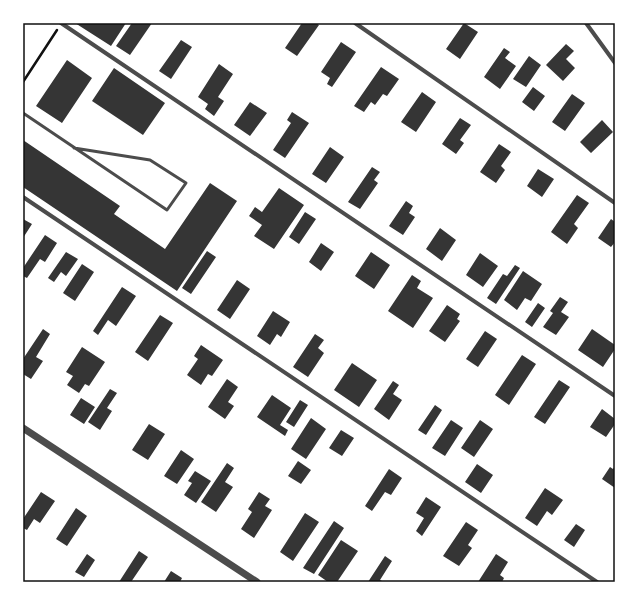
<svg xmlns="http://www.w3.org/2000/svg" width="638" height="605" viewBox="0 0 638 605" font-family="'Exo 2',sans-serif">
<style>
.building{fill:#353535}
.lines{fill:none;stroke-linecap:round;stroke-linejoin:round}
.path{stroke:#111;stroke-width:2.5}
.service{stroke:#4c4c4c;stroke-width:3}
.minor{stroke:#4c4c4c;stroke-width:4}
.tertiary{stroke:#4c4c4c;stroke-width:7}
.neatline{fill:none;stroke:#111;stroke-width:1.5}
</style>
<rect width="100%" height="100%" fill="#fff"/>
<path class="building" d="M75,23h51l-15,23z
M132,23h20l-22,32 -14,-9z
M302,23h14l3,2 -22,31 -12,-8z
M464,23l14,9 -18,27 -14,-10z
M181,40l11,7 -21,32 -12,-8z
M341,42l15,10 -24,35 -5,-3 3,-6 -9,-6z
M566,44l8,7 -8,8 9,9 -12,13 -17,-16z
M504,48l6,4 -5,6 11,8 -16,23 -16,-12z
M529,56l12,9 -15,22 -13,-8z
M67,60l25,18 -30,45 -26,-17z
M219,64l14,10 -15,23 6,4 -10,15 -9,-7 3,-5 -10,-7z
M381,67l18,12 -12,17 -4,-2 -8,11 -4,-3 -7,10 -10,-6z
M114,68l51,35 -22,32 -51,-34z
M533,87l12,9 -11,15 -12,-9z
M422,92l14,10 -20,30 -15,-10z
M572,94l13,9 -20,28 -13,-9z
M250,102l17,11 -17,23 -16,-11z
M292,112l17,11 -24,35 -12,-8 18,-27 -4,-3z
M460,118l11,7 -11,15 4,3 -8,11 -14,-10z
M602,120l11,12 -22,21 -11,-11z
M23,140l97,66 -6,8 51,35 45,-66 27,18 -60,90 -154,-104z
M499,144l12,8 -10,14 4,4 -9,13 -16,-11z
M330,147l14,10 -18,26 -14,-9z
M372,167l8,5 -6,8 4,3 -18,26 -12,-7z
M538,169l16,10 -12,18 -15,-11z
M279,188l25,17 -30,44 -20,-13 8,-11 -13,-9 6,-9 7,5z
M577,195l12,8 -15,21 4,4 -11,16 -16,-12z
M406,201l7,5 -4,7 6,4 -12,18 -14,-9z
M305,212l11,7 -17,25 -10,-7z
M23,219l9,5 -9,14z
M611,219l4,3v20l-4,5 -13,-9z
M440,228l16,12 -14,21 -16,-12z
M45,235l12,8 -12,19 -5,-3 -13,19 -4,-2v-8z
M321,243l13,9 -13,19 -12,-9z
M207,251l9,6 -25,37 -9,-6z
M66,252l12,7 -12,17 -5,-4 -7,10 -6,-4z
M371,252l19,13 -16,24 -19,-13z
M480,253l18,13 -15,21 -17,-12z
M82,264l12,8 -19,29 -12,-8z
M515,265l5,3 -24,36 -9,-6 16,-24 4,2z
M523,271l19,13 -11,17 -6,-3 -8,12 -13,-10z
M412,275l9,6 -4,7 16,10 -20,30 -25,-17z
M237,280l13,9 -20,30 -13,-9z
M122,287l14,9 -20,30 -8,-6 -10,15 -5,-4z
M560,297l8,5 -7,10 8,5 -13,18 -13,-8 10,-14 -3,-2z
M538,303l7,5 -13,19 -7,-5z
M447,305l13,9 -3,5 3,2 -15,21 -16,-11z
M273,311l17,11 -9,15 -4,-3 -7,11 -13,-9z
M160,315l13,8 -25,38 -13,-9z
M43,329l7,5 -14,23 7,4 -12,18 -8,-5v-15z
M592,329l23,16v4l-12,18 -25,-17z
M485,331l12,8 -19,28 -12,-8z
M315,334l9,6 -6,8 6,5 -16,24 -15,-10z
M201,345l22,15 -11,16 -4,-2 -7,11 -14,-10 11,-16 -4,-3z
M82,347l23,15 -16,24 -4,-2 -6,9 -12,-8 6,-9 -7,-4z
M522,355l14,9 -27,41 -14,-10z
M352,363l25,17 -18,27 -25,-17z
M227,379l11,8 -10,15 6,4 -9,13 -17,-12z
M559,380l11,7 -25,37 -11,-7z
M393,381l6,4 -6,9 9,6 -13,20 -15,-11z
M110,389l7,4 -10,15 5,3 -12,19 -12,-8z
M272,395l19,13 -11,17 8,5 -3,6 -28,-19z
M81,398l14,9 -11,17 -14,-9z
M300,400l8,5 -14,22 -8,-5z
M435,405l7,5 -16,25 -8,-5z
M602,409l13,10v5l-9,13 -16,-10z
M311,418l15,11 -20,30 -15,-10z
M451,420l12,8 -18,28 -13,-8z
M480,420l13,9 -19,28 -13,-9z
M149,424l16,10 -17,26 -16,-10z
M341,430l13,8 -12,18 -13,-8z
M181,450l13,9 -17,25 -13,-8z
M298,461l13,9 -10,14 -13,-8z
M227,463l7,5 -9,14 8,5 -17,25 -15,-10z
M477,464l16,11 -12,18 -16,-11z
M615,466v22l-13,-9 8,-12 3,2z
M389,469l13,9 -11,17 -6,-3 -13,19 -7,-5z
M195,471l16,10 -15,22 -12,-8 8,-12 -4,-2z
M545,488l18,12 -11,15 -5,-4 -10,15 -12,-8z
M41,492l14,9 -15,22 -6,-4 -7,11 -4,-2v-9z
M259,492l11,7 -5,7 7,4 -18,28 -13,-9 11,-17 -4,-3z
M426,497l15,10 -19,29 -6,-5 8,-13 -8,-5z
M76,508l11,8 -20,30 -11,-7z
M305,513l14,9 -26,39 -13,-9z
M334,521l10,7 -30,46 -11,-6z
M466,522l12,8 -10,15 4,3 -13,18 -16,-10z
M576,524l9,6 -11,17 -10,-7z
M341,540l17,11 -21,31h-9l-10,-7z
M139,551l9,6 -17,25h-12z
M87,554l8,6 -11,17 -9,-5z
M496,554l12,8 -8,13 4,3 -2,4h-24z
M385,556l7,5 -12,19 4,2h-16z
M171,571l11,7 -2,4h-16z"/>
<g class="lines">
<path class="path" d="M23,82l34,-52"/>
<path class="service" d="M23,113l6,4 138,93 19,-27 -36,-23 -76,-12"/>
<path class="minor" d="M61,23l554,373
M355,23l260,180
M586,23l29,40
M23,197l574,385"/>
<path class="tertiary" d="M23,428l234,154"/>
</g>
<rect width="638" height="605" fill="none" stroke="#ffffff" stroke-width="48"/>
<rect x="24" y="24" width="590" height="557" class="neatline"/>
</svg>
